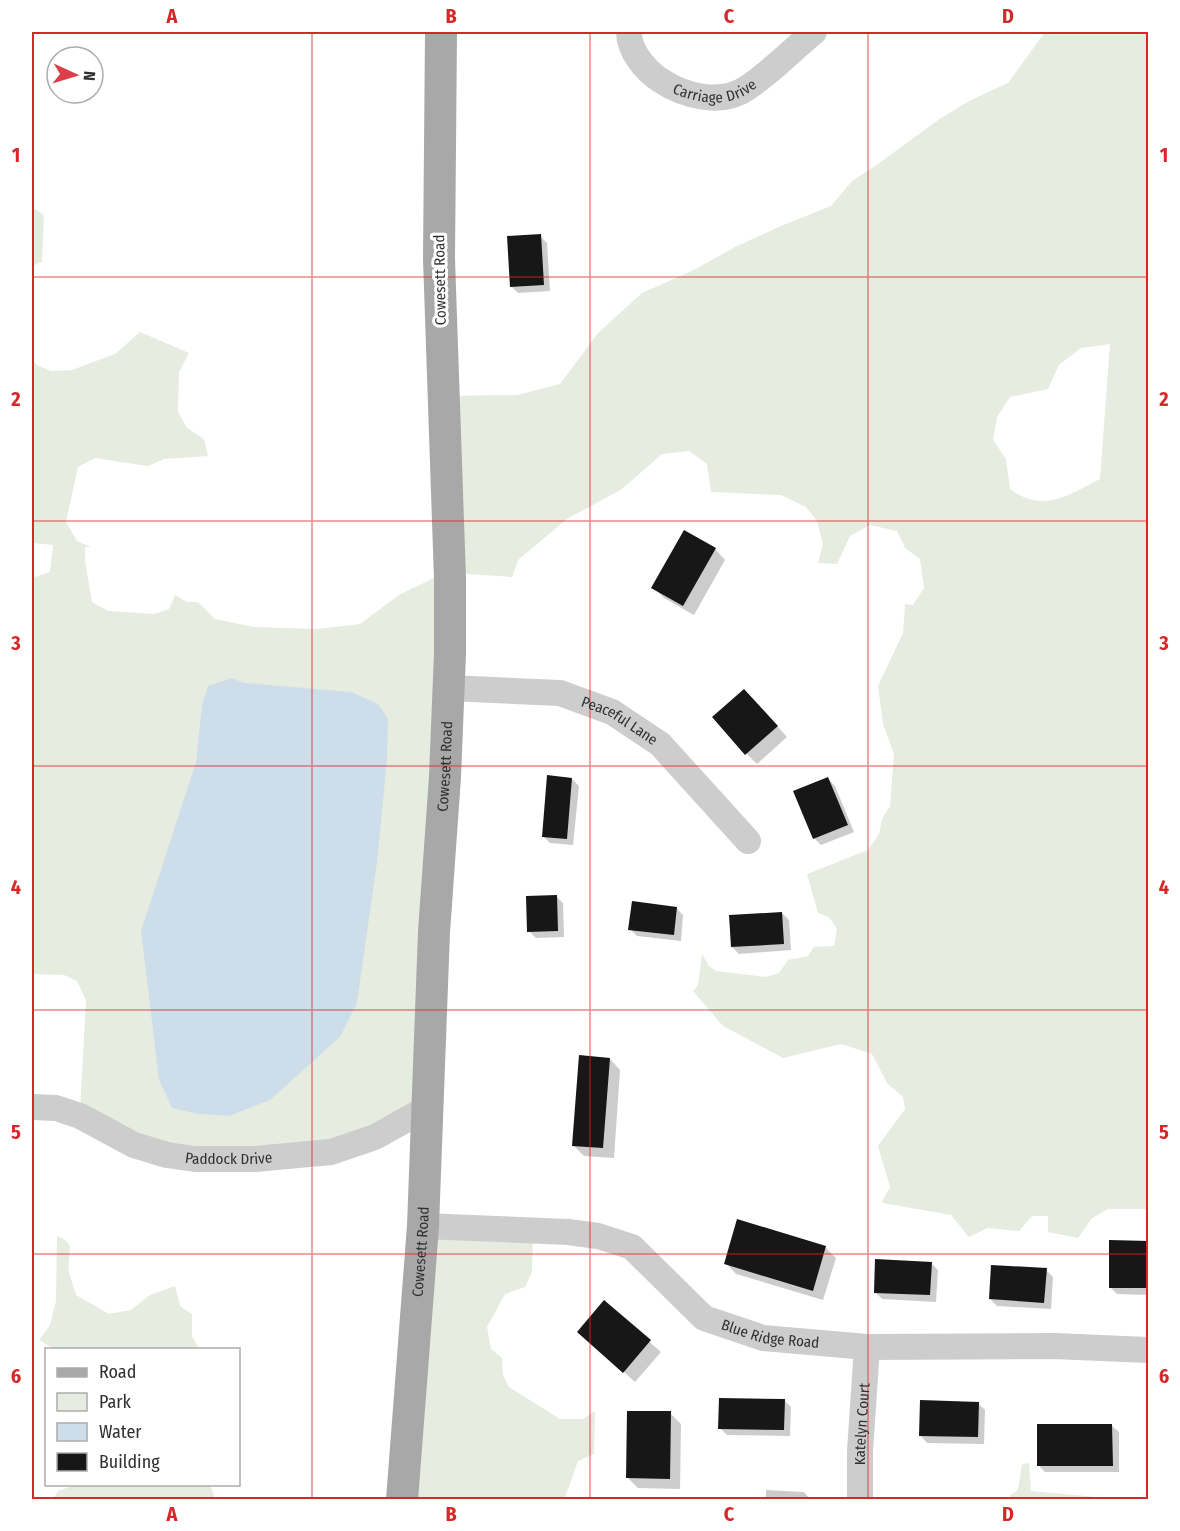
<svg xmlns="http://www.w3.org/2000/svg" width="1180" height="1531" viewBox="0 0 1180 1531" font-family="'Fira Sans Condensed',sans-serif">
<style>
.green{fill:#e6ecdf;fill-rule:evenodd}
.water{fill:#cddeea}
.shadow{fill:#0003}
.building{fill:#171717}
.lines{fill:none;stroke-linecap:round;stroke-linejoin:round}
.minor{stroke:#cdcdcd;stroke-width:26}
.major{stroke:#a8a8a8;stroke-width:32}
.grid{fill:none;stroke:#d62828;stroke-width:1.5;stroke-opacity:0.55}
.labels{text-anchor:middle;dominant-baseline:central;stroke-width:6;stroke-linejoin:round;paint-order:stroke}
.street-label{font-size:15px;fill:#303030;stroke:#fff}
.neatline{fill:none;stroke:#d62828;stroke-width:2}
.grid-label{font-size:20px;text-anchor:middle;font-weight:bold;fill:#d62828}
</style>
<rect width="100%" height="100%" fill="#fff"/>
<path class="green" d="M1045,32h103v1177h-40l-16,9 -14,20 -30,-6v-16h-16l-13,15 -32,-3 -18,9 -18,-22 -68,-12 -1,-2 8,-14 -12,-41 27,-37 -2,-12 -16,-14 -15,-29 -31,-10 -58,14 -60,-32 -30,-35 5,-6 4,-31 7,12 7,5 50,6 13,-4 9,-13 20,-4 6,-9 20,-1 3,-17 -8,-12 -11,-4 -11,-39 61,-24 11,-16 3,-15 8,-13 4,-52 -11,-30 -5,-38 25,-53 2,-29 8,1 11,-17 -4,-29 -15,-11 -8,-17 -27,-6 -20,11 -13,28 -19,-1 5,-19 -6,-23 -11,-14 -25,-12 -70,-3 -4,-28 -18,-13 -27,3 -40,35 -55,30 -49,41 -6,17 -60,-4 -27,538 -45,25 -182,22 -118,-47 6,-111 -9,-19 -13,-6 -32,-1v-396l18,-6 3,-27 -21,-2v-184l5,6 14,6 21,-1 43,-16 25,-22 49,21 -10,19 -1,40 9,16 17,11 4,17 -44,3 -16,7 -53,-8 -17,9 -12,55 11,19 14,6h-6v13l7,42 16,9 46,3 15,-5 6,-14 12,7h11l17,17 39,8 64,2 42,-5 39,-29 39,-19 8,-180 71,-1 43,-11 38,-51 44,-40 50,-22 43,-24 46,-21 50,-20 21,-25 23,-15 66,-48 30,-18 37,-17zM1110,344l-10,135c-32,16 -56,35 -90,10l-4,-30 -13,-19 4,-23 13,-20 38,-8 11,-24 22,-17zM232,678l13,5 131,180 -179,-101 5,-57z
M32,207l12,8 -2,47 -10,4z
M533,1232l-1,40 -7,15 -20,7 -18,33 4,22 11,9 1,17 6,12 51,32h23l12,-8 -1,43 -16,7 -13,36 1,2 -162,1 19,-266z
M57,1236c22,8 9,19 12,36 2,8 5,16 7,23l33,19 22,-4 19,-15 25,-9 5,20 12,8v22l7,13h-145l-15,-9 11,-15 6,-24z
M1029,1463l2,28 77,7 1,1h-98l-1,-4 8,-5 4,-26z
M78,1484l132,1 5,14h-162l5,-8z"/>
<path class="water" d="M232,678l13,5 106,9 27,12 10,15 -1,41 -10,102 -20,141 -17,34 -70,63 -41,16 -31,-2 -26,-6 -13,-28 -18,-149 55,-169 6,-57 6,-19z"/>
<path class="shadow" d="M540,236l7,7 3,48 -32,2 -7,-7z
M715,549l10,11 -31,55 -30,-17 -11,-11z
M755,701l32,36 -30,27 -10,-10z
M572,779l7,7 -6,59 -23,-2 -7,-7z
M828,779l7,7 19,46 -33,13 -7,-7z
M556,896l7,7 1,34 -28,1 -7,-7z
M676,908l7,7 -2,26 -44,-5 -7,-7z
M782,913l7,7 2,30 -52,4 -7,-7z
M610,1059l10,11 -6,88 -30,-2 -11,-11z
M1148,1242v53l-31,-1 -7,-7z
M825,1247l11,11 -13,42 -87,-26 -10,-11z
M931,1263l7,7 -2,32 -54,-3 -7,-7z
M1046,1270l7,7 -2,32 -54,-3 -7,-7z
M604,1302l57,50 -26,30 -56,-50z
M784,1400l7,7 -1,29 -63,-1 -7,-7z
M978,1403l7,7 -1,34 -57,-1 -6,-7z
M670,1413l11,11 -1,65 -42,-1 -10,-10z
M1112,1426l7,6v40h-74l-7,-7z
M766,1490l38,2 7,8h-45z"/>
<path class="building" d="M541,234l3,51 -34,2 -3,-51z
M684,530l32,18 -33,58 -32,-18z
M744,689l34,37 -33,29 -33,-38z
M547,775l25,3 -5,61 -25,-2z
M828,777l20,48 -35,14 -20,-48z
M557,895l1,36 -31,1 -1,-36z
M632,901l45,6 -3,28 -46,-5z
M782,912l2,32 -53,3 -2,-32z
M579,1055l31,3 -7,90 -31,-2z
M737,1219l89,27 -13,45 -89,-27z
M1109,1240l40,1v47h-40z
M875,1259l57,3 -2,33 -56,-2z
M991,1265l56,3 -3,35 -55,-4z
M604,1300l47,40 -28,33 -46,-41z
M719,1398l66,1 -1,31 -66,-1z
M920,1400l59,2 -1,35 -59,-1z
M627,1411h44l-1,68 -44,-1z
M1037,1424h75l1,42h-76z"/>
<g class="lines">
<g class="minor">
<path id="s1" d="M629,32c0,19 16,38 31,48 24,16 61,26 87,8 24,-16 45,-38 67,-56"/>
<path id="s2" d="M449,688l111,5 52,19 48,32 88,97"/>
<path id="s3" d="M32,1107l24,1 24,8 54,29 33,10 28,4h60l76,-7 44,-15 52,-29"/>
<path id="s4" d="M423,1226l145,6 30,4 34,11 72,71 59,20 104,9 187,-1 94,4"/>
<path id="s5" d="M860,1500v-49l7,-104"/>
</g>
<path class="major" id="s6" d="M402,1500l21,-274 11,-294 11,-155 5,-124v-74l-11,-320 2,-227"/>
</g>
<path class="grid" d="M312,32v1468M590,32v1468M868,32v1468M32,277h1116M32,521h1116M32,766h1116M32,1010h1116M32,1254h1116"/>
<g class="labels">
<g class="street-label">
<text stroke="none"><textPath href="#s1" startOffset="118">Carriage Drive</textPath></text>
<text transform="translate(440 280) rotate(-91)">Cowesett Road</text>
<text stroke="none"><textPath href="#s2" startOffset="177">Peaceful Lane</textPath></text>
<text stroke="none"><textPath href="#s6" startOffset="735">Cowesett Road</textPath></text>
<text stroke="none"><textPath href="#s3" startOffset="207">Paddock Drive</textPath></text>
<text stroke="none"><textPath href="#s6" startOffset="249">Cowesett Road</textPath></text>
<text stroke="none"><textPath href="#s4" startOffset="381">Blue Ridge Road</textPath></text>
<text stroke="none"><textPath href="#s5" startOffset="76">Katelyn Court</textPath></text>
</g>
</g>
<rect width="1180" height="1531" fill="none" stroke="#ffffff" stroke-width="66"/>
<rect x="45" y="1348" width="195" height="138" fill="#ffffff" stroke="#acacac" stroke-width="1.5"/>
<rect x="57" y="1368" width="30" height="9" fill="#a8a8a8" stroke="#acacac" stroke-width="1.5"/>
<text x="99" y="1378" font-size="18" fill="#303030">Road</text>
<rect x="57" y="1393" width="30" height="18" fill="#e6ecdf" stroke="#acacac" stroke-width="1.5"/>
<text x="99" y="1408" font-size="18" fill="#303030">Park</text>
<rect x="57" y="1423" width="30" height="18" fill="#cddeea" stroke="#acacac" stroke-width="1.5"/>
<text x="99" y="1438" font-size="18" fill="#303030">Water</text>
<rect x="57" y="1453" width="30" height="18" fill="#171717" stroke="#acacac" stroke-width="1.5"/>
<text x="99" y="1468" font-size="18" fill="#303030">Building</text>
<g transform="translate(75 75) rotate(94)"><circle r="28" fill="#ffffff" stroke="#acacac" stroke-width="1.5"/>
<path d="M0-4.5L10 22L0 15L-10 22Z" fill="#db3e48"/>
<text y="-9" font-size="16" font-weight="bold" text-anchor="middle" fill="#303030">N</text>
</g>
<rect x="33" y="33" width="1114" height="1465" class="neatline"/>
<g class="grid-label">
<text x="172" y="23">A</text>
<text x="451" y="23">B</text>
<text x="729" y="23">C</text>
<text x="1008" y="23">D</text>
<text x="16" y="162">1</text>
<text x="1164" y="162">1</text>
<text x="16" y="406">2</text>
<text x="1164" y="406">2</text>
<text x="16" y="650">3</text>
<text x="1164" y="650">3</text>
<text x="16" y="894">4</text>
<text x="1164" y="894">4</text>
<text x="16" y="1139">5</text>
<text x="1164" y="1139">5</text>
<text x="16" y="1383">6</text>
<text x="1164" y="1383">6</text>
<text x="172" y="1521">A</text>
<text x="451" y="1521">B</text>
<text x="729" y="1521">C</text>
<text x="1008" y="1521">D</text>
</g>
</svg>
